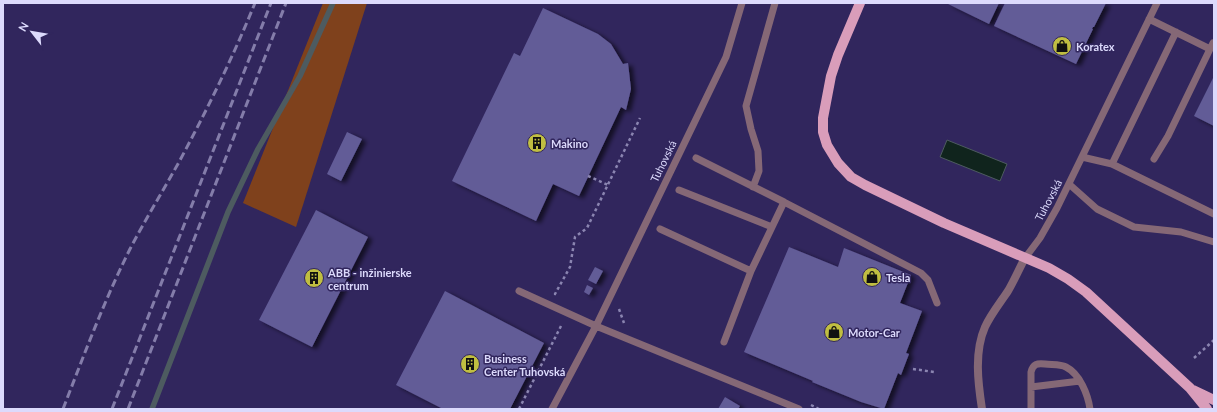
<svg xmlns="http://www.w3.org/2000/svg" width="1217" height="412" viewBox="0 0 1217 412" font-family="Lato,sans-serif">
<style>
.green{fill:#7f411c}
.water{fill:#10241d;stroke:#4d5b60}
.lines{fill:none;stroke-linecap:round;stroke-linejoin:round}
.stream{stroke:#4d5b60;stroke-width:5.5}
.building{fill:#625b97;filter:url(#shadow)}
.path{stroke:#8b85b1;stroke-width:2.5;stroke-dasharray:3 3;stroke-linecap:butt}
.lane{stroke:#856876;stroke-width:7}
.street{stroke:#856876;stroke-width:8}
.primary{stroke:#d99dba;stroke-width:10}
.rail{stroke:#847daa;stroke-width:3;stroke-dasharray:8 4;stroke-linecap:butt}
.labels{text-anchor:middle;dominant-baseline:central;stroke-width:3;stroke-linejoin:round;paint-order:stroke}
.poi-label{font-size:11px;font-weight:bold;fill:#dcdafc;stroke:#31265d;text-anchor:start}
.street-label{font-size:11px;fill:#dcdafc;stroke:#31265d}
</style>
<defs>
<filter id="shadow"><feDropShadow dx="4.5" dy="2.5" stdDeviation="2" flood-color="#0009"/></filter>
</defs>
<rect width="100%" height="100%" fill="#31265d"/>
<path class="green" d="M323,3h44l-71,224 -53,-24z"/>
<path class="water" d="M947,140l60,24 -7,17 -60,-24z"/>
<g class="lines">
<path class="stream" d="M152,409l76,-197 30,-63 42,-73 33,-73"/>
</g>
<path class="building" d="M946,3h53l-10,21z
M1005,3h101l-12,24h-1l-1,2h1l-17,35 -82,-38z
M543,8l55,26 13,10 12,20 5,-1 3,26 -5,21 -5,-3 -42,89 -26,-12 -17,37 -84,-40 62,-128 6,3z
M1214,76v50l-20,-10z
M347,132l15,7 -21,42 -14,-7z
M316,210l52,27 -56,110 -53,-27z
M789,247l49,20 6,-19 67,27 -11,28 22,8 -16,42 3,1 -8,21 -3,-2 -14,36 -23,-7 -49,-20 1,-1 -69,-29z
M595,267l8,4 -7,13 -8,-4z
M587,285l6,3 -4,7 -5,-3z
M445,291l99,52 -34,66h-67l-47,-24z
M725,397l15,9 -2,3h-20z"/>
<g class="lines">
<path class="path" d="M588,176l20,9
M556,294h-1l15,-27 5,-30 12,-9 53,-110
M619,309l5,14
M1194,358l20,-18
M913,369l21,3
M811,405l8,4
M519,409l43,-85"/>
<path class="lane" d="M742,3l-16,54 -130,269 203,83
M1149,19l61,30
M1082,157l30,7 64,-132
M696,158l88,44
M1154,159l14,-23 42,-87 3,-6 1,1
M1112,164l102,50
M1069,184l28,25 37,18 47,5 33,10
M753,187l6,-16 -1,-20 -7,-22 -5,-23 29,-103
M679,190l93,37
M660,229l91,42
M1025,258l15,-20 17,-30 100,-205
M519,291l77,35 -44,83
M724,342l27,-71 33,-69 137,71 7,7 9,23
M1031,387l49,-6
M1031,409v-37c2,-8 6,-9 14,-8 6,1 15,0 21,3 14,7 22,28 24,42"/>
<path class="street" d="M982,409c-4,-26 -8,-57 3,-82 6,-13 15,-24 23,-36 6,-10 11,-22 17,-33"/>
<path class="primary" d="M860,3l-22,52 -7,21 -8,42v14l4,13 11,18 13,14 14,8 79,38 105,45 19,11 18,13 104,96 17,21
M1193,390l21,10"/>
<path class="rail" d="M63,409c21,-54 41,-108 67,-160 15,-29 33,-58 49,-87 28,-52 54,-105 76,-159
M112,409l159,-406
M128,409l158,-406"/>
</g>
<defs>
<g id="shop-disc" transform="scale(1)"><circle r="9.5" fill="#c0be41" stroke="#31265d"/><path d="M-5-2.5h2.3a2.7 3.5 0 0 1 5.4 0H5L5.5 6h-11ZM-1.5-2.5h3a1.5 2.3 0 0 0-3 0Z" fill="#111"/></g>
<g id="building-disc" transform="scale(1)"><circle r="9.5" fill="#c0be41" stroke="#31265d"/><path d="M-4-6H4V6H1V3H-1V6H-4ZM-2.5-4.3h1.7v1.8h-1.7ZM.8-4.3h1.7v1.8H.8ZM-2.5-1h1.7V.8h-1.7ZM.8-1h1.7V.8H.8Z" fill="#111"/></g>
</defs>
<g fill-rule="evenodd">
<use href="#shop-disc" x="1062" y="46"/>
<use href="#building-disc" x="537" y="143"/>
<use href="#shop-disc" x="872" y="277"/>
<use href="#building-disc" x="314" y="278"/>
<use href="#shop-disc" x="834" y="332"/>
<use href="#building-disc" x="470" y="364"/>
</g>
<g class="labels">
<g class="poi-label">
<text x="1076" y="46">Koratex</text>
<text x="551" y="143">Makino</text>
<text x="328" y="272">ABB - inžinierske<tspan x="328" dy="13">centrum</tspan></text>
<text x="886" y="277">Tesla</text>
<text x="848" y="332">Motor-Car</text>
<text x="484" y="358">Business<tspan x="484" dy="13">Center Tuhovská</tspan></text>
</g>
<g class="street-label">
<text transform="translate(663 161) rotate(-64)">Tuhovská</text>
<text transform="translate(1048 200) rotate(-62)">Tuhovská</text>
</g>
</g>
<rect width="1217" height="412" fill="none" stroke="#dcdafc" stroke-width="8"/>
<g transform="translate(32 32) rotate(301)" stroke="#31265d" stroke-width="3" paint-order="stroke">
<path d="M0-3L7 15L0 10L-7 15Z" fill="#dcdafc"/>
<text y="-6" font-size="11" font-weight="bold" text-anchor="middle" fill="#dcdafc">N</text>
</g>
</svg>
